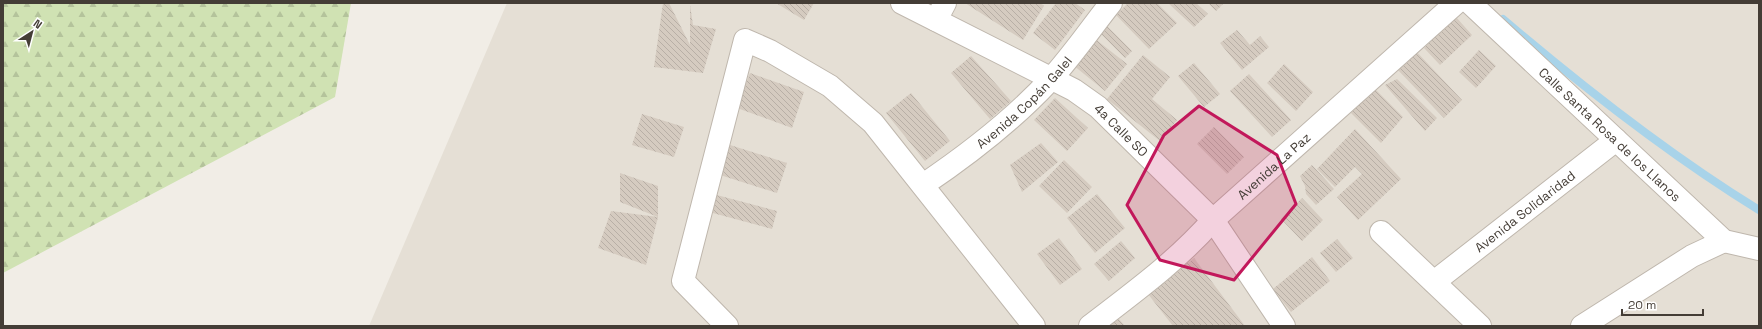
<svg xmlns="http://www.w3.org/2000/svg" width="1762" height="329" viewBox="0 0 1762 329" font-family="'Space Grotesk',sans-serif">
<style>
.residential{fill:#e5dfd5}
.forest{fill:url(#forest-firs)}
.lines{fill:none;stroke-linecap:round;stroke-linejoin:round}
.stream{stroke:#a8d3e9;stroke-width:8}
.building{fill:url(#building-back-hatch)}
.minor-casing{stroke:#bfb7ad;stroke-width:24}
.minor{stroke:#fff;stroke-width:22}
.marked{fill:#c2185b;fill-opacity:0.2;stroke:#c2185b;stroke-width:3;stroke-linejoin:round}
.labels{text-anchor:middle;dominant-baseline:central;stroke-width:3;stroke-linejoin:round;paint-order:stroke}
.street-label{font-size:13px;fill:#443d36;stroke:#fff}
</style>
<defs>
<pattern id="forest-firs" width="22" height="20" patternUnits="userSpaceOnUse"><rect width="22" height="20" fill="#d0e2b3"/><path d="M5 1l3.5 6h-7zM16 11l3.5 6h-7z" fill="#b4c39b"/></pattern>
<pattern id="building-back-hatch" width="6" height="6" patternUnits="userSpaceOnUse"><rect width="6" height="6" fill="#d5cbc0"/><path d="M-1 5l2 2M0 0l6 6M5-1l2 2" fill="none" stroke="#b8afa6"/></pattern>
</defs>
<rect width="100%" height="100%" fill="#f1ede6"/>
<path class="residential" d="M507,3h1252v323h-1390z"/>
<path class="forest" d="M3,3h348l-16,94 -332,176z"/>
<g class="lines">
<path class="stream" d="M1503,19c81,69 165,135 256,191"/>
</g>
<path class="building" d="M663,3h6l21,42v-40l3,20 23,4 -13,44 -49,-6z
M776,3h38l-10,17z
M965,3h75l4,3 -21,34z
M1056,3h19l10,7 -30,40 -22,-17z
M1128,3h29l20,20 -28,26 -33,-34z
M1168,3h28l12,11 -14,13z
M1208,3h16l-8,8z
M1456,17l16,18 -32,30 -16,-17z
M1106,25l26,26 -7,7 -26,-26z
M1237,30l13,15 10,-9 9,11 -27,23 -22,-27z
M1094,38l33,26 -22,27 -32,-26z
M1414,49l48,51 -18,18 -49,-51z
M1479,50l17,16 -20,22 -17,-16z
M1143,55l27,22 -18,22 25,21 -17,21 -53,-42z
M971,56l40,45 -21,18 -39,-46z
M1194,63l26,31 -16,13 -26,-31z
M1284,64l29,28 -17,19 -29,-28z
M750,73l54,19 -12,36 -55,-20z
M1249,74l42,46 -19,17 -42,-46z
M1397,79l40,39 -12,13 -40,-46z
M1375,89l28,28 -22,26 -30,-30z
M911,93l39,48 -25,20 -39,-48z
M1055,98l33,30 -21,23 -33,-31z
M642,114l42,13 -10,30 -42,-12z
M1214,127l30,30 -17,17 -30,-30z
M1355,129l46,50 -43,41 -21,-23 25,-23 -7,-7 -20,20 -18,-18z
M1041,143l17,19 -36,30 -12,-27z
M727,144l60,19 -10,30 -60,-19z
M1064,160l28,27 -25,26 -28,-27z
M1312,165l22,24 -18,16 -10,-11 -1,-8 -5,-10z
M620,173l38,13v31l-38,-15z
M713,194l64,17 -5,18 -63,-17z
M1097,194l28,34 -30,25 -28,-35z
M1302,198l21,22 -21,21 -21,-22z
M611,211l47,6 -12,48 -48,-17z
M1059,238l23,31 -22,16 -23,-31z
M1337,239l16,19 -17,14 -16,-19z
M1121,241l14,17 -26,23 -15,-17z
M1312,257l18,24 -39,31 -18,-23z
M1194,258l51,68h-72l-25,-32z
M1118,318l7,8h-16z"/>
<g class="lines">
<g class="minor-casing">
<g id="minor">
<path id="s1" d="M902,3l172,87 24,17 115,113 71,106"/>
<path id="s2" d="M1470,3l254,238 35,8"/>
<path d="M936,20l9,-17"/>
<path id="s3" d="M923,185c46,-31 89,-64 127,-105 22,-24 41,-52 61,-77"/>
<path d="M1381,232l99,94"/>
<path id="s4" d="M1434,282l182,-142"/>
<path d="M727,326l-44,-45 62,-241 25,11 60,35 43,37 161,203"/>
<path id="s5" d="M1090,326c44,-34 86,-64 123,-106l243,-217"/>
<path d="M1582,326l110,-70 32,-15"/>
</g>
</g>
<use href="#minor" class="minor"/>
</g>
<path class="marked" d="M1199,106l78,49 19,49 -62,76 -74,-20 -33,-55 37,-70z"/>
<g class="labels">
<g class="street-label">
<text stroke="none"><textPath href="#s3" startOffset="131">Avenida Copán Galel</textPath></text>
<text stroke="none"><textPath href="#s1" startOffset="255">4a Calle SO</textPath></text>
<text stroke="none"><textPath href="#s2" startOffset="192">Calle Santa Rosa de los Llanos</textPath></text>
<text stroke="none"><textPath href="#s5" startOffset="244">Avenida La Paz</textPath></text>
<text stroke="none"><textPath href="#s4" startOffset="115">Avenida Solidaridad</textPath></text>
</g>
</g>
<rect width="1762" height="329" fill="none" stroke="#443d36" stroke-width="8"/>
<g transform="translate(32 32) rotate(36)" stroke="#ffffff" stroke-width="3" paint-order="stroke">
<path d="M0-3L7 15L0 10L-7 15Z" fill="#443d36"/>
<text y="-6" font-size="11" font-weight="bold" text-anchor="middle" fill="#443d36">N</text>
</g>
<path d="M1622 309v6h81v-6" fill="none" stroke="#443d36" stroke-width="2"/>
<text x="1628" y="309" font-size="12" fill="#443d36" stroke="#ffffff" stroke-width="3" paint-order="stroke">20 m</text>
</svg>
